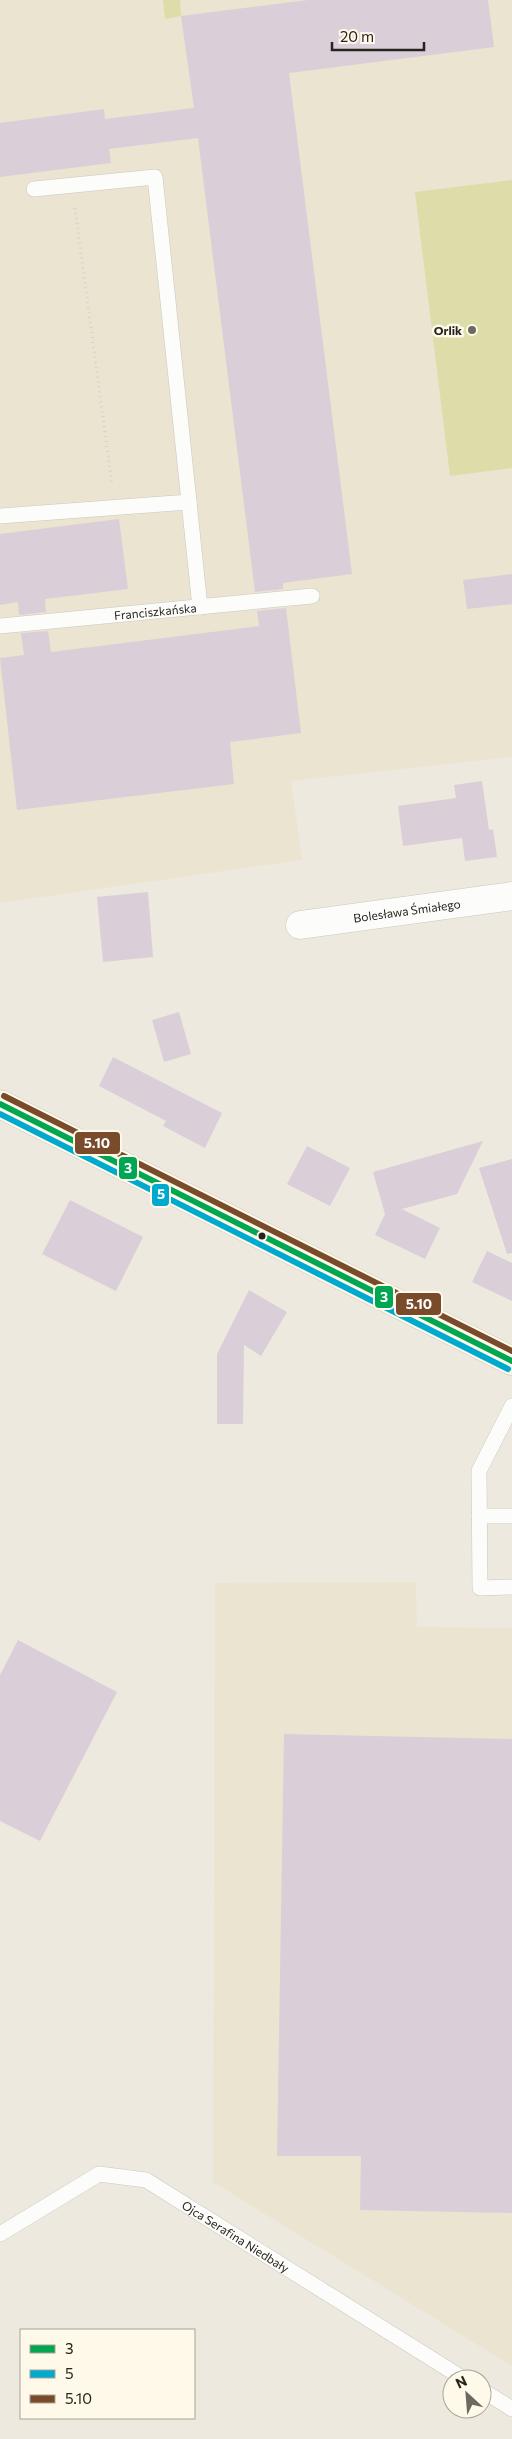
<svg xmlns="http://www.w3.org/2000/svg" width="512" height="2439" viewBox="0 0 512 2439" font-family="Commissioner,sans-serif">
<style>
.built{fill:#ebe4d1}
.green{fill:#dda}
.building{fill:#dacfd9}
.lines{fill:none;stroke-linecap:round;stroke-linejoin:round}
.service-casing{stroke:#cac7be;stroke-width:16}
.minor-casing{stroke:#cac7be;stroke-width:29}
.secondary-casing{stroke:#cac7be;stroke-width:29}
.path{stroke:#d3d1ce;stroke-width:3;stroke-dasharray:1 4;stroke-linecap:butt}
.service{stroke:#fcfcfa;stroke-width:15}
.minor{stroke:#fcfcfa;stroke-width:28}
.secondary{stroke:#f3f1eb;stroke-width:28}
.bus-1-casing{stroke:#fff9ea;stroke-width:10}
.bus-2-casing{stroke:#fff9ea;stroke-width:10}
.bus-3-casing{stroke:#fff9ea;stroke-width:10}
.bus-1{stroke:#00a651;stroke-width:6}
.bus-2{stroke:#00a9ce;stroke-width:6}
.bus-3{stroke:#7a4b2a;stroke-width:6}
.poi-dot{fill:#6c6961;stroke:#fff9ea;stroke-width:2}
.bus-dot{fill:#26241d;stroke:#fff9ea;stroke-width:2}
.labels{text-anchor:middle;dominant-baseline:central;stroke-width:5;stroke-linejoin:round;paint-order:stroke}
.poi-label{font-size:12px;font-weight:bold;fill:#26241d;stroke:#fff9ea;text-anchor:end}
.street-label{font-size:12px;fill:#26241d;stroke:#fff9ea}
.line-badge{stroke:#fff9ea;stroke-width:2}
.badge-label{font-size:14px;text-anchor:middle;font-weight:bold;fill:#fff}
</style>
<rect width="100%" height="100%" fill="#ede9df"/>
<path class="built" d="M0,0h512v757l-221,24 11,79 -302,43z
M416,1582l1,45 95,1v738l-299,-184 2,-599z"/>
<path class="green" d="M163,0h17l1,16 -16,3z
M512,180v288l-62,8 -35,-284z"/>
<path class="building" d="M308,0h180l6,47 -205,26 63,501 -69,9v6l-28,3 -57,-454 -89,11 2,14 -111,14v-54l104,-14 1,10 89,-11 -13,-92z
M119,519l9,70 -83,10 1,13 -27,3 -1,-13 -18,3v-71z
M512,574v30l-45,5 -4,-29z
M286,608l15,125 -71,9 4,42 -217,26 -17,-152 24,-3 -3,-22 27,-2 3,21 208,-26 -2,-15z
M482,781l7,49 4,-1 4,28 -32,4 -3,-23 -59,8 -5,-40 58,-8 -2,-13z
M148,892l5,65 -50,5 -6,-65z
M179,1012l12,42 -27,8 -12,-42z
M113,1057l109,56 -17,35 -42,-22 3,-5 -67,-35z
M483,1141l-26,53 -55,15 38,19 -15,31 -50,-24 10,-21 -12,-42z
M307,1146l43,22 -20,38 -43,-22z
M512,1159v94l-5,1 -28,-86z
M70,1200l73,37 -27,54 -74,-37z
M487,1251l25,12v38l-40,-19z
M249,1290l38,22 -26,44 -17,-11 -1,79h-26v-70z
M18,1640l99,52 -77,149 -40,-20v-146z
M284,1734l228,5v474l-152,-3 1,-54h-84z"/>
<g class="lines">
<g class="service-casing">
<g id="service">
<path d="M34,189l121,-12 45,430"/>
<path d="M0,516l189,-14"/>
<path id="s1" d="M0,626l312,-30"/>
<path d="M512,1406l-33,65 1,117 32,-1"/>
<path d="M479,1516h33"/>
<path id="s2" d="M0,2234l99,-60 47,6 318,199"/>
<path d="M482,2390l30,19"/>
</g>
</g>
<g class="minor-casing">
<g id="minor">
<path id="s3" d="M300,925l212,-29"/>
</g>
</g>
<g class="secondary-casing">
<path id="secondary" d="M0,1104l512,257"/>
</g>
<path class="path" d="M75,208l37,277"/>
<use href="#service" class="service"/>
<use href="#minor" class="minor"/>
<use href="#secondary" class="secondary"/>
<g class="bus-1-casing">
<path id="bus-1" d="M0,1104l512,257"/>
</g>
<g class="bus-2-casing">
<path id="bus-2" d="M0,1114l508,255"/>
</g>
<g class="bus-3-casing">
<path id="bus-3" d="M4,1096l508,255"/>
</g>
<use href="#bus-1" class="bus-1"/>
<use href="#bus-2" class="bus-2"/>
<use href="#bus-3" class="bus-3"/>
</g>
<circle class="poi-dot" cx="472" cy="330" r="5"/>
<circle class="bus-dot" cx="262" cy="1236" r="4.5"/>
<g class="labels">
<g class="poi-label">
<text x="462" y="330">Orlik</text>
</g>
<g class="street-label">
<text stroke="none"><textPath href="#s1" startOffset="156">Franciszkańska</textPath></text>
<text stroke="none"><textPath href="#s3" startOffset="108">Bolesława Śmiałego</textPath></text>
<text stroke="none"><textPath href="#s2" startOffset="269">Ojca Serafina Niedbały</textPath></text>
</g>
</g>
<g class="line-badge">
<rect x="74" y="1131" width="47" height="24" rx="5" fill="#7a4b2a"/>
<rect x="118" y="1156" width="20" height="24" rx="5" fill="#00a651"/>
<rect x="151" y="1183" width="19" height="24" rx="5" fill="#00a9ce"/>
<rect x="374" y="1285" width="20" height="24" rx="5" fill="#00a651"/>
<rect x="395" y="1292" width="47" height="24" rx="5" fill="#7a4b2a"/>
</g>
<g class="badge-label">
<text x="97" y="1148">5.10</text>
<text x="128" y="1173">3</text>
<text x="161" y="1199">5</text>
<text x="384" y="1302">3</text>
<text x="419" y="1309">5.10</text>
</g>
<rect x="20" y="2329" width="175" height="90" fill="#fff9ea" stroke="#a8a498"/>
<rect x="30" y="2345" width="25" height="8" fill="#00a651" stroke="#a8a498"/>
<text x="65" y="2354" font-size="15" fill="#26241d">3</text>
<rect x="30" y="2370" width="25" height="8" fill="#00a9ce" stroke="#a8a498"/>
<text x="65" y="2379" font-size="15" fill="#26241d">5</text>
<rect x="30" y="2395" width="25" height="8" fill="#7a4b2a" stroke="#a8a498"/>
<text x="65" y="2404" font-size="15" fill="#26241d">5.10</text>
<g transform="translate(467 2394) rotate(334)"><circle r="24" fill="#fff9ea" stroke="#a8a498"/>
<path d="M0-4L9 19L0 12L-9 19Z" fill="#6c6961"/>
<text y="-8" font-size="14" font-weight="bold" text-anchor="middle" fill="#26241d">N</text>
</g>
<path d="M332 42v8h92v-8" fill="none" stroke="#26241d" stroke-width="2.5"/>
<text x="340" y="42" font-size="15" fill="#26241d" stroke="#fff9ea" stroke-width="4" paint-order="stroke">20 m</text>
</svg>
